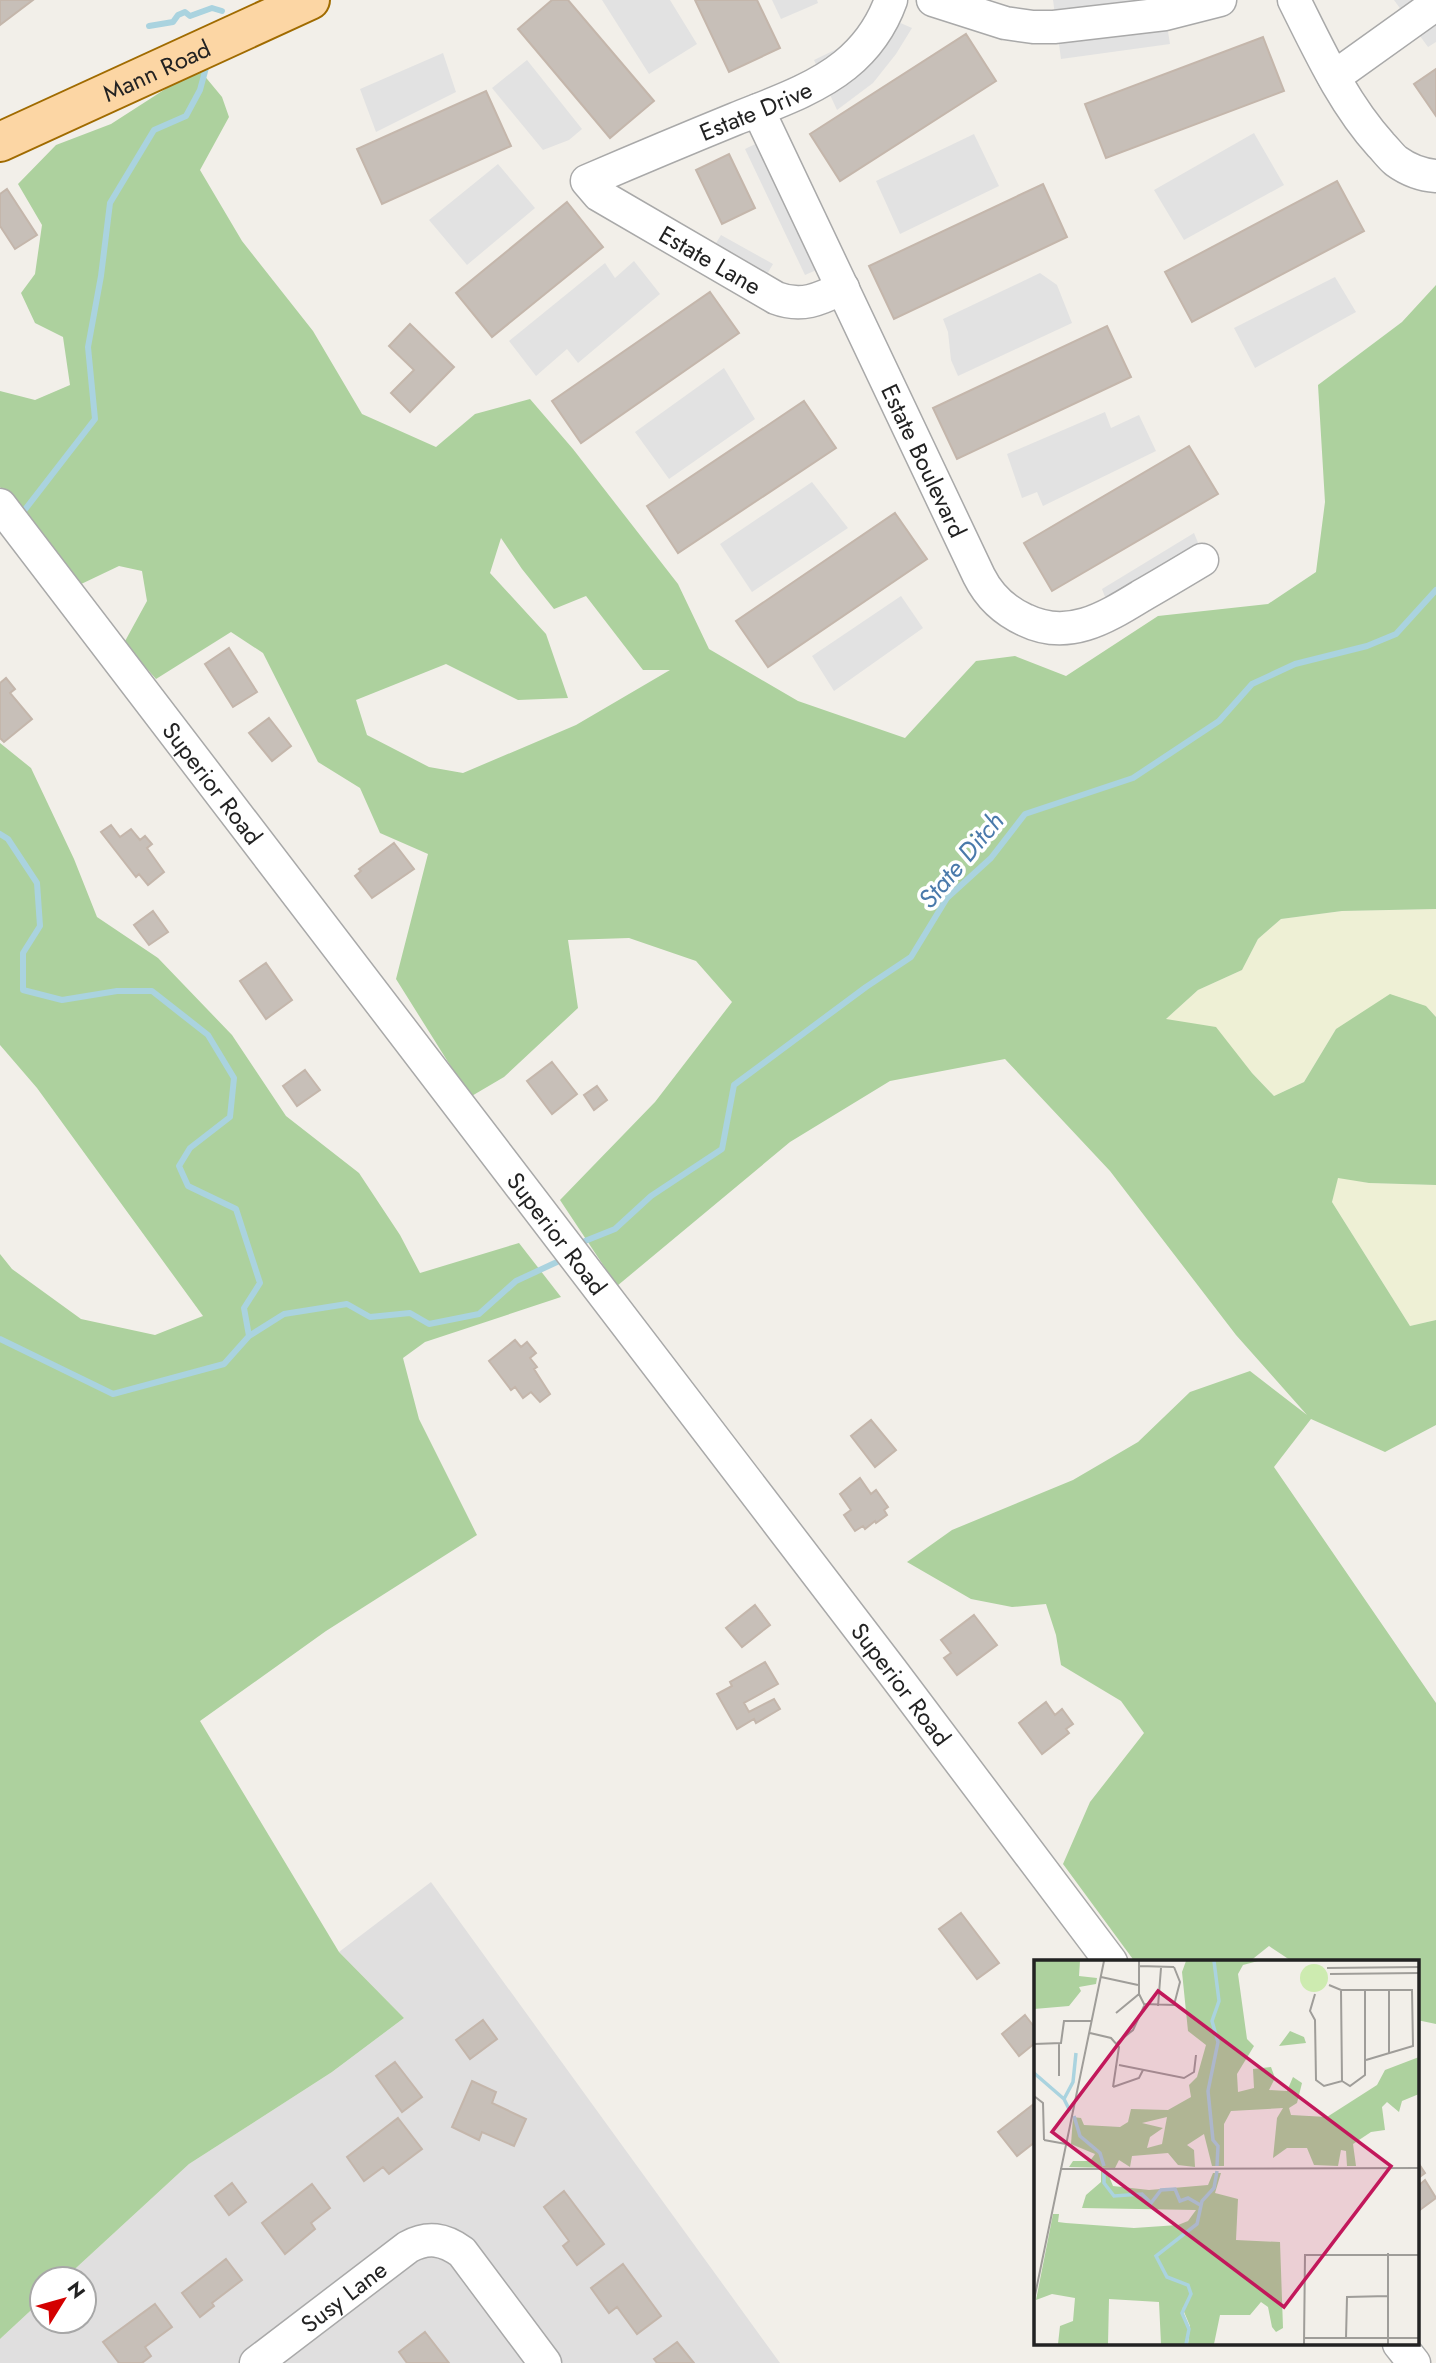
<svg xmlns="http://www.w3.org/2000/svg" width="1436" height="2363" viewBox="0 0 1436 2363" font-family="Jost,sans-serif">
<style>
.residential{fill:#e0dfdf}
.farmland{fill:#eef0d5}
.forest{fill:#add19e;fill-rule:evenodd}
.parking{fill:#e2e2e2}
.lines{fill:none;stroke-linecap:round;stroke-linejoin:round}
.stream{stroke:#aad3df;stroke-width:6}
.building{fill:#c7bfb8;stroke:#c4b6ab;stroke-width:2}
.minor-casing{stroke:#a9a9a9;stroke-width:35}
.major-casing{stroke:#a06b00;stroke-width:42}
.minor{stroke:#fff;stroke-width:32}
.major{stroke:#fcd6a4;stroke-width:38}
.labels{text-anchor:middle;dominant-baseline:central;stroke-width:7;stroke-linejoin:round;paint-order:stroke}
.street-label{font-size:24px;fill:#222;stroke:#fff}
.water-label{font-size:26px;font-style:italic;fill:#4a7aab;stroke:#fff}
.inset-river{fill:none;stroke:#aad3df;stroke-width:3.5}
.inset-road{fill:none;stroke:#9f9d99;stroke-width:2}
.view{fill:#c2185b;fill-opacity:0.15;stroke:#c2185b;stroke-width:3.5}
.inset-edge{fill:none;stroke:#222;stroke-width:3.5}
</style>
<rect width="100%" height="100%" fill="#f2efe9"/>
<path class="residential" d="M431,1882l349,481h-780v-24l42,-39v21h42v-42h-20l125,-115 143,-92 72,-54 -65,-66z"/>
<path class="farmland" d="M1436,909v108l-10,-11 -90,23 -32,53 -30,14 -22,-23 -86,-54 32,-29 44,-20 16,-31 23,-20 61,-8z
M1338,1177l31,6 67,2v135l-26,6 -78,-124z"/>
<path class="forest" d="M198,68l24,29 7,20 -29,53 42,71 71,90 49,83 74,33 39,-33 55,-15 43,50 105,135 31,65 89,52 107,37 71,-77 39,-5 51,20 92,-60 110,-12 48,-32 9,-70 -7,-117 84,-63 34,-37v624l-94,2 -61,8 -23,20 -16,31 -44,20 -32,29 50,8 36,46 22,23 30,-14 32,-53 54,-35 36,12 10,11v168l-67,-2 -31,-5 -6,24 78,124 26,-6v105l-51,27 -74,-33 -37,48 162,236v321l-19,-4v-58h-124l-24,-16 -20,16h-114l-72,-98 27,-62 54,-69 -23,-32 -60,-36 -5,-30 -10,-31 -34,3 -41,-8 -64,-37 45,-32 121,-50 65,-38 52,-50 60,-21 57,44 -71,-80 -126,-164 -105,-112 -115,22 -100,61 -173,144 -57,-86 95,-98 77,-100 -36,-41 -67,-23 -61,2 10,68 -74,69 -34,20 -74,-118 32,-125 -48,-21 -20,-45 -42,-26 -55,-109 -32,-21 -75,47 -32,-36 23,-42 -5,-30 -23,-5 -42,20 -77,-99v-96l35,9 35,-15 -7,-48 -28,-14 -14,-30 14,-19 7,-49 -24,-41 38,-39 55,-21zM501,538l21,31 32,40 32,-13 57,74h27l-94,55 -113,48 -34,-6 -62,-32 -11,-35 90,-36 72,36 50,-2 -22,-64 -56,-61z
M0,743l31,25 43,91 23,58 61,41 74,77 54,81 73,57 41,62 20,38 99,-30 42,54 -136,45 -22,16 16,61 58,116 -151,96 -126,90 139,231 65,66 -72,54 -143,92 -125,115h-22v21l-42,39v-1085l12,15 69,50 74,16 48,-19 -166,-228 -37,-43z"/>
<path class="parking" d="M602,0h68l27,44 -48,30z
M772,0h45l1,3 -37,16z
M1053,0h110l7,44 -109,15z
M1394,0h42v42l-8,5z
M875,12l37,16 -16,26 -23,29 -36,27 -23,-50 29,-14z
M443,53l13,39 -80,40 -16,-43z
M527,60l55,69 -13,11 -26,10 -51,-62z
M784,130l62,127 -41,18 -60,-126z
M1254,133l30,52 -100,55 -30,-50z
M974,134l25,52 -99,48 -24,-53z
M498,164l37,44 -68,57 -38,-45z
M721,235l52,29 -21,36 -53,-29z
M634,261l26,33 -82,69 -11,-14 -31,27 -27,-35 96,-78 10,15z
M1040,273l17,12 15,38 -114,53 -7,-16 -3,-28 -5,-13z
M1335,277l21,35 -101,56 -21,-40z
M724,368l31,51 -86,60 -34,-47z
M1105,412l6,16 28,-13 17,36 -113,55 -6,-14 -15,6 -15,-44z
M812,482l36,46 -96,64 -32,-48z
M1194,533l5,12 6,-3 12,20 -101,64 -14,-37z
M901,596l22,32 -89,63 -22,-35z"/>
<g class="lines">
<path class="stream" d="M149,26l24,-4 5,-7 7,-3 5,4 22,-8 10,3
M20,516l75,-97 -7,-72 13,-71 9,-73 44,-73 32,-14 14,-26 7,-26
M0,834l8,5 29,44 3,43 -17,27v37l39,10 55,-9h35l56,44 26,43 -4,39 -40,31 -11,18 9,20 48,23 24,74 -16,25 5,28
M585,1241l30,-12 36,-33 71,-47 12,-64 132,-98 45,-30 36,-59 44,-40 34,-44 108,-36 86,-57 33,-37 43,-20 72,-18 29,-12 40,-44
M0,1339l113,55 111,-30 25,-28 35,-22 63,-10 23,13 40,-4 19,11 50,-10 37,-33 41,-19"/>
</g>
<path class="building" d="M0,0h33l-33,25z
M552,0h16l86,101 -44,37 -92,-109z
M695,0h62l23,48 -51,24z
M966,34l30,47 -156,100 -30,-47z
M1263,37l21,54 -178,67 -21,-54z
M1436,69v47l-22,-32z
M486,91l25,55 -129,58 -25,-55z
M729,154l26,54 -33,16 -26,-54z
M1337,181l27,50 -172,91 -27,-50z
M1043,184l24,53 -173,82 -25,-53z
M7,189l30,46 -22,14 -15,-23v-32z
M567,202l36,45 -111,90 -36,-44z
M710,292l29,41 -158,110 -29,-42z
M410,324l44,43 -44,45 -19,-19 23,-23 -25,-24z
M1107,326l24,51 -174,82 -24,-51z
M804,401l32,47 -158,105 -31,-47z
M1189,446l29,48 -166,97 -28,-48z
M895,513l32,46 -159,108 -32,-46z
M229,648l28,44 -24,15 -28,-43z
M6,678l9,11 -5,4 22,26 -28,23 -4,-4v-55z
M269,718l22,28 -19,15 -23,-28z
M111,825l9,12 11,-8 9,11 5,-4 7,8 -5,4 17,24 -16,13 -9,-11 -3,3 -35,-45z
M394,843l20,26 -42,29 -17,-22 6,-5 -2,-2z
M153,911l15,21 -19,13 -15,-20z
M266,963l26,37 -26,19 -26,-38z
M552,1062l25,32 -25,20 -25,-33z
M305,1070l15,20 -23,16 -14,-20z
M597,1086l10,14 -13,10 -10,-15z
M515,1340l6,7 6,-5 9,11 -6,5 7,9 -3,2 16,25 -10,8 -9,-10 -8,6 -8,-11 -4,3 -22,-29z
M871,1420l25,30 -21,17 -24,-31z
M860,1478l11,16 5,-4 12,17 -4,3 3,5 -11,8 -1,-2 -10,8 -2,-3 -8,5 -11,-16 7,-5 -11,-16z
M755,1605l15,20 -28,22 -16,-19z
M974,1615l23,30 -40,30 -13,-17 7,-5 -10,-13z
M765,1662l13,22 -34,19 5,9 25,-13 6,10 -24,14 -2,-4 -17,10 -20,-35 15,-8 -2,-4z
M1046,1702l9,13 7,-6 11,15 -7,5 3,4 -27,21 -23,-31z
M961,1913l38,50 -22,16 -38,-50z
M1025,2015l10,13v15l-16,13 -17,-22z
M483,2020l14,19 -27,20 -14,-19z
M395,2062l27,35 -20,15 -26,-36z
M472,2081l24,11 -4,11 34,16 -12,27 -32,-14 -3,8 -27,-13z
M1035,2103v39l-18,14 -19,-24z
M398,2118l24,31 -33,25 -6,-7 -19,14 -17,-24z
M1417,2161l8,12 -8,6z
M1425,2180l11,18 -19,14v-25z
M232,2183l14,19 -17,13 -14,-19z
M312,2184l18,24 -19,15 4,6 -30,25 -23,-31z
M564,2191l40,53 -27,21 -14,-19 6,-5 -25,-34z
M226,2259l16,21 -30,23 2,3 -14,11 -18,-24z
M623,2264l38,52 -24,18 -20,-27 -8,6 -18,-25z
M155,2304l17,23 -27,20 6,9 -9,7h-23l-16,-21z
M425,2332l24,31h-42l-8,-11z
M677,2342l17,21h-37l-3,-4z"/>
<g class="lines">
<g class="minor-casing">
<g id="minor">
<path d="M933,0l72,23 28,4h21l111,-13 55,-14"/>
<path d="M1294,0c25,50 49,103 87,145 5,5 9,11 15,16 11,8 26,14 40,15"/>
<path d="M1334,77l102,-73"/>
<path id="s1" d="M758,110l221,466c10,20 26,35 46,44 43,21 80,-2 116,-24 21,-12 41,-24 61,-36"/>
<path id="s2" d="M843,288c-23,11 -41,20 -67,10l-177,-103 -12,-14c49,-21 99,-42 148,-62 37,-15 79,-29 110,-54 21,-17 37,-40 46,-65"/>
<path id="s3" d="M0,505l891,1165 220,292"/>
<path d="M1399,2344l15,19"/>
<path id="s4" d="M256,2363l152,-116c20,-11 36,-8 54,5l83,111"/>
</g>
</g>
<g class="major-casing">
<g id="major">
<path id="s5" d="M0,142l310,-142"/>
</g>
</g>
<use href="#minor" class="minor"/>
<use href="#major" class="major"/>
</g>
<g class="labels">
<g class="street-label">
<text stroke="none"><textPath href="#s5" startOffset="172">Mann Road</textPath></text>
<text stroke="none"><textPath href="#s2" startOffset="476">Estate Drive</textPath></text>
<text transform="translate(710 260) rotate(30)">Estate Lane</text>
<text stroke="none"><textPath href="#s1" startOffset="388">Estate Boulevard</textPath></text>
<text stroke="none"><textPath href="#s3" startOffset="350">Superior Road</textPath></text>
<text stroke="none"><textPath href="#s3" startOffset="917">Superior Road</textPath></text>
<text stroke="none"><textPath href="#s3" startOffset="1484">Superior Road</textPath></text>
<text stroke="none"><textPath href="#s4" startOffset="110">Susy Lane</textPath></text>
</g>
<g class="water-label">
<text transform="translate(961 860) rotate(-50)">State Ditch</text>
</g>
</g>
<g transform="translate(1034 1960)">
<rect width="385" height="385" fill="#f2efe9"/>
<path d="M266 18a14 14 0 1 1 28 0a14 14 0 1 1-28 0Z" fill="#cdebb0"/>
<path d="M0,1h46l-1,15 18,2 -1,6 -17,3 2,4 -12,15 -35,3zM152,1h72l-15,4 -5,9 9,65 7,7 -17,28 1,18 16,-4 -1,-19 18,-2 4,11 -6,12 18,1 6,-14 9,6 -5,20 -8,5 2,7 36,2 50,-32 8,-15 34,-13v37l-17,7 -3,11 -12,-10 -5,5 3,23 -14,2 -18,12 3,22h-9l-1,-15 -5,-1 -3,16 -24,-1 -7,-17h-20l-14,10 4,-40 6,-10 -52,3 -7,13v42h-12l-8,-32 -17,11 7,5 1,17 -17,-2 -10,-12 -36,3 -2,11 -11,-7 -4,8 -46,-1 4,-6h17l5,-7 -24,-10 2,-27 8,1 3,7 36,2 8,-5 3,-13 37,1 23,-13 -2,-12 8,-8 9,-32 -18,-14 -6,-59zM133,157l-5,27 -15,4 3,-11 13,-9 -21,-5zM256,71l14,6 2,6 -27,3zM67,211h6l6,15 36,4 59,-5 5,-12h8l-6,20 23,6 -2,41 44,2 3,86 -7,4 -4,-5 -4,-20 -7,-5 -11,13h-30l-6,29h-26l2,-18 -8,-19 6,22 -3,15h-24l-2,-42 -50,-3 -1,45h-50l2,-18 13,-5 2,-23 -23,-4 -16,6 17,-86h6l-1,8 8,1 68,5 44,-3 10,-4 8,-11 -114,-2 4,-13 15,-13z" fill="#add19e" fill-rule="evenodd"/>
<path class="inset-river" d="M180,1l5,40 -7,20 6,21 -10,49 5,49 5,6 -1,20M0,113l30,26 6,12M30,139l9,-17 3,-29M40,156l6,20 20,17 4,13M70,212v11l10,13 28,-2 9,9 10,-13 14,-1 5,12 8,-3 14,8M152,384l3,-15 -7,-16 9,-19 -3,-9 -21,-8 -11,-21 41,-32 5,-23 12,-13 3,-17"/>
<path class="inset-road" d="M105,6l35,1M293,8l92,-1M296,14l89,-1M67,17l37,8M295,25l12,5h71l1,56 -47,14M307,30l1,91M355,30v63M105,34l5,10 30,1 6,-23 -6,-15M281,34l-5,17 5,9 1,60 8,6 18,-5 8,5 15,-11v-85M124,46l3,-38M82,53l23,-19v-33M56,73l21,5 8,9 -6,40M83,83l16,-13 12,-26M0,84l27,-1 3,-22h28M25,84v32M85,105l65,13 10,-6 2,-17M79,127l26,-9 4,-8M0,136l9,7 1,37M10,180l22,4M26,209l359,-1M354,293v91M0,340l70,-339M270,378h115M312,378l1,-41 41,-1M270,384l1,-89h114"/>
<path class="view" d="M124,31l233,175 -107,141 -232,-175z"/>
<rect width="385" height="385" class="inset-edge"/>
</g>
<g transform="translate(63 2300) rotate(53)"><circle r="33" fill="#ffffff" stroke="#a7a7a7" stroke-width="2"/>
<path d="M0-5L12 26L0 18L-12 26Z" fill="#d40000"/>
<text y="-10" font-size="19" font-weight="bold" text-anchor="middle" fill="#222222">N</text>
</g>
</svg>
